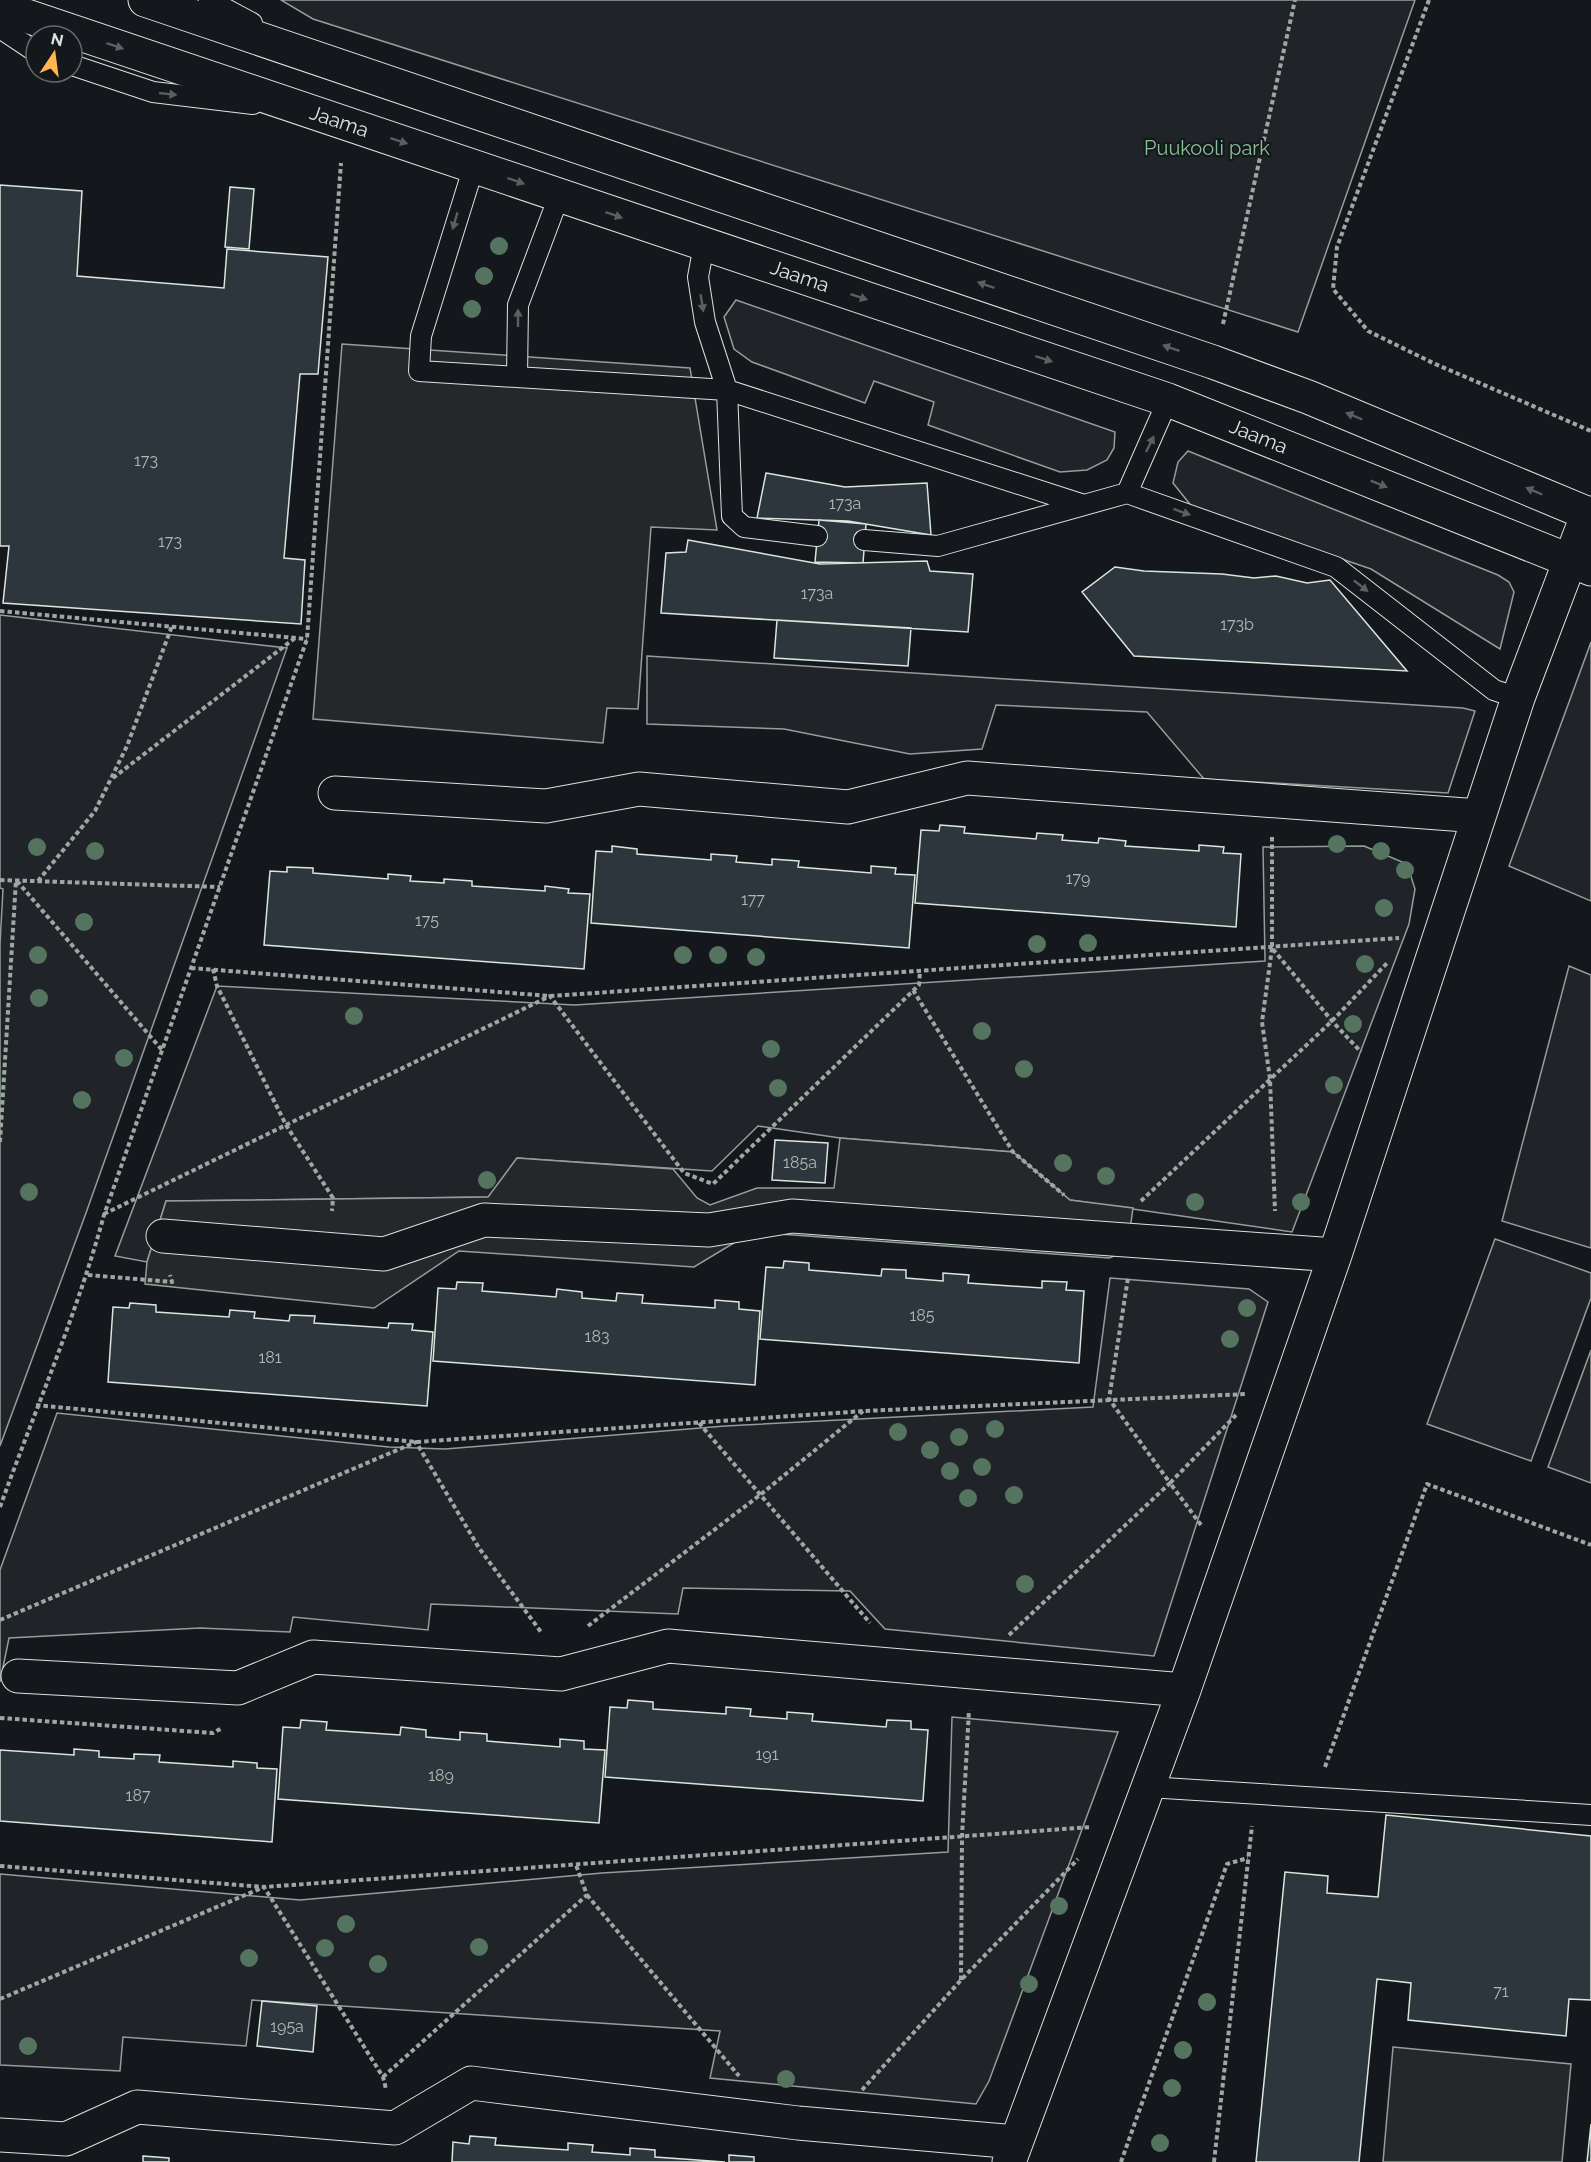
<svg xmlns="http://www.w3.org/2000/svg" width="1591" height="2162" viewBox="0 0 1591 2162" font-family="Raleway,sans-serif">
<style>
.green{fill:#202428;stroke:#939e99;stroke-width:1.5}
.parking{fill:#24282b;stroke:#939e99;stroke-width:1.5}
.building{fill:#2c363c;stroke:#d8e6dc;stroke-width:1.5}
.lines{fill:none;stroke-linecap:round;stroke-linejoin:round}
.service-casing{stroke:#d8e6dc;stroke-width:22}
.minor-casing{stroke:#d8e6dc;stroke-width:35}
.secondary-casing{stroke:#d8e6dc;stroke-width:35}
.path{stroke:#9da8a2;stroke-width:4;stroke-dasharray:4.5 3;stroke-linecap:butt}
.service{stroke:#14181c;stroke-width:20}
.minor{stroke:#14181c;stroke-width:33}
.secondary{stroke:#14181c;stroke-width:33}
.tree{fill:#55745f}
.oneway{fill:#59605f}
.labels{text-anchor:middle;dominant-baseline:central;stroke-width:4.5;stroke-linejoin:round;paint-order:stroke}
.number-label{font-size:16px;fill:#adbab4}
.street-label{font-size:20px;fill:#d8e6dc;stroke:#14181c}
.park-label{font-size:20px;fill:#8ac095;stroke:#14181c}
</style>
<rect width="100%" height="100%" fill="#14181c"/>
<path class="green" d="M281,0h1134l-117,332 -985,-313z
M736,300l379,132 -1,16 -7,12 -20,10 -27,2 -132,-47 6,-23 -60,-21 -9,22 -113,-41 -18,-13 -10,-32z
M1188,451l310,124 11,7 5,10 -14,57 -129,-80 -178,-61 -20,-25 5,-21z
M0,615l287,33 -201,565 -86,233v-502l3,-55 -3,-1z
M1591,642v259l-82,-35z
M647,656l816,52 12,3 -27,82 -244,-14 -57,-67 -151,-7 -14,44 -72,5 -126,-25 -137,-5z
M1364,846l43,18 8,25 -6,35 -117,308 -222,-32 -57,-48 -173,-14 -82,-12 -46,45 -195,-13 -28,39 -323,4 -19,61 -32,-6 102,-270 358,19 690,-44 -2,-114z
M1569,966l22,9v273l-89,-27z
M1495,1239l96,34v25l-60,163 -104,-37z
M1110,1278l139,11 19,13 -114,354 -269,-27 -35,-38 -167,-3 -5,26 -247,-10 -3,26 -135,-13 -3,15 -90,-4 -191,10 -9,44v-112l57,-157 332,34 56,2 280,-23 368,-19z
M1591,1350v133l-43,-16z
M952,1717l166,15 -129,349 -13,23 -266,-26 10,-47 -468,-31 -6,46 -123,-9 -3,34 -120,-6v-191l300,26 302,-27 346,-21z"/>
<path class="parking" d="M342,344l348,24 27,162 -66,-3 -13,182 -31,-1 -4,35 -290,-24z
M840,1138l173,14 57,48 63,8 -6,43 -18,7 -357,-26 -58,35 -235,-16 -85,57 -229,-24 2,-22 19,-61 322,-4 29,-39 156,11 24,29 13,7 47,-17h77z
M1393,2047l178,17 -9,98h-179z"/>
<path class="building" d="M0,185l82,6 -5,85 147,12 3,-39 101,8 -10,117h-18l-16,184 21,2 -4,64 -298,-21 6,-57h-9z
M230,187l24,2 -5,60 -24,-2z
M766,473l79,14 82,-4 4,52 -83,-14 -91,-3z
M819,520l47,4 -3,39 -48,-1z
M688,540l132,24 107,-3 3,10 43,3 -5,58 -307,-19 5,-60 20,-1z
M1115,567l29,4 78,3 32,4 22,-2 31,7 23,-3 77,91 -273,-15 -52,-64z
M777,620l134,8 -3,38 -134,-8z
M940,825l25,2 -1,6 72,6 1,-6 26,2 -1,5 36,3 1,-5 27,3 -1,5 74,5v-6l25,2 -1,6 18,1 -5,73 -321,-24 6,-73 18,1z
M612,846l25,3v5l74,6v-6l26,2 -1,6 36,3v-6l27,2 -1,6 73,6v-7l25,2 -1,6 20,1 -6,73 -318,-25 5,-72 16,1z
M287,867l26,1v5l75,6v-5l23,2 -1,5 34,2v-4l28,2v5l73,5v-5l24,3 -1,4 22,1 -6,75 -320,-24 6,-74 17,1z
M775,1140l53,3 -3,40 -53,-3z
M784,1261l25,2v7l72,6 1,-7 24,1v8l37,3v-8l26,2 -1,8 74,5v-7l25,1 -1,8 18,1 -5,72 -319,-24 6,-72 17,1z
M457,1282l26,1 -1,8 74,6 1,-8 25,3v6l34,3 1,-8 26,2 -1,8 73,5v-8l24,2v7l21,2 -5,74 -322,-24 5,-73 18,1z
M130,1303l26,2v7l73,5 1,-7 25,2 -1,6 35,3 1,-6 25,1 -1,7 74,5 1,-5 24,1 -1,6 21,2 -6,74 -319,-24 5,-75 16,1z
M628,1700l25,2v7l73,5v-7l25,2 -1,7 37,3v-7l26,2 -1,7 74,6 1,-7 24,1v8l17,1 -5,71 -318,-24 5,-70 17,1z
M301,1720l26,2 -1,8 74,5 1,-8 25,3v7l34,3v-8l27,2v7l73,6v-8l24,2v8l21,1 -6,73 -321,-24 5,-72 17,1z
M74,1749l25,2v6l35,2v-5l26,1 -1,7 74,5v-6l24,2v5l20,1 -5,73 -272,-21v-71l74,5z
M1386,1815l205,21v164l-22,-1 -3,37 -158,-16 3,-37 -34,-4 -18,183h-103l29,-290 43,4 -1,17 51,4z
M262,2001l55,5 -4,46 -56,-6z
M1591,2124v38h-4z
M470,2136l26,2 -1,7 73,5v-7l25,2 -1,7 38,3v-7l25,2v7l70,5h-273l1,-20 16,2z
M729,2155l25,2v5h-25z
M143,2156l26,2v4h-26z"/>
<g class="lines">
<g class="service-casing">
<path id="service" d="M209,0l43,23
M0,28l36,24
M72,65l81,27 100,12
M474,166l-53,170 -2,35 308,19 354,114
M704,245l-6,32 7,45 22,68 5,126 12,11 73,9
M517,377l1,-72 41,-109
M1127,493l209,74 158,123 24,8
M864,540l74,6 189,-53 41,-93
M1148,1787l443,28"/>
</g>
<g class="minor-casing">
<path id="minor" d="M335,793l211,13 93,-17 209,18 119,-29 512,38
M163,1236l221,18 100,-34 225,10 83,-14 543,39
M18,1676l220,12 75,-31 248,17 107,-28 516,44
M0,2135l66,4 71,-32 258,21 76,-45 327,40 218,19
M1009,2162l175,-472 151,-435 183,-557 70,-185"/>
</g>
<g class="secondary-casing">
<g id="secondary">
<path d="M145,0l1068,362 95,35 283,118"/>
<path id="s1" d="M0,7l1168,393 423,169"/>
</g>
</g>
<path class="path" d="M1429,0l-92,247 -4,42 35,42 65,32 158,68
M1223,324l72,-324
M0,611l307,28
M113,778l182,-140
M1272,837v111l60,73 29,31
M0,880l220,7
M17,881l145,169
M38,881l57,-70 32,-65 45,-120
M1272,948l-10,74 8,57 5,132
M191,968l359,28 849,-58
M213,969l4,17 69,139 47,73 -1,13
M913,990l100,162 51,43
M0,1142l16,-262
M1141,1201l191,-180 56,-59
M104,1214l446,-218 134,177 29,11 206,-199 1,-14
M88,1275l84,7 -2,-7
M36,1405l380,37 448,-31 383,-17
M699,1423l171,200
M0,1507c35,-97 77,-193 104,-292l203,-576 34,-476
M1201,1525l-31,-42 67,-69
M0,1620l416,-178 63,106 62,84
M588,1626l172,-131 103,-84
M1009,1635l161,-152 -61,-84 19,-121
M0,1718l213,15 9,-5
M1325,1767l102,-283 164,61
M0,1866l264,21 827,-60
M587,1895l152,181
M961,1980l1,-144 7,-126
M0,1999l264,-112 119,190 3,12
M383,2077l204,-182 -11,-30
M862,2090l99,-110 117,-121
M1121,2162l106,-298 21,-6
M1214,2162l38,-336"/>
<use href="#service" class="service"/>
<use href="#minor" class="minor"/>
<use href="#secondary" class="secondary"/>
</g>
<g class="tree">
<circle cx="499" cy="246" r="9"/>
<circle cx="484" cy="276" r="9"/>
<circle cx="472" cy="309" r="9"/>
<circle cx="1337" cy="844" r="9"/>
<circle cx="37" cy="847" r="9"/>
<circle cx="95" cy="851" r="9"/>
<circle cx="1381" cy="851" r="9"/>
<circle cx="1405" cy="870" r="9"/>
<circle cx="1384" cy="908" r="9"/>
<circle cx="84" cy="922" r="9"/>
<circle cx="1088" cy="943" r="9"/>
<circle cx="1037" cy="944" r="9"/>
<circle cx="38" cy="955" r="9"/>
<circle cx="683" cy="955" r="9"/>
<circle cx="718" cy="955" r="9"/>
<circle cx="756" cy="957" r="9"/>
<circle cx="1365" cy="964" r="9"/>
<circle cx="39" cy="998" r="9"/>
<circle cx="354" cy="1016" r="9"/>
<circle cx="1353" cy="1024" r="9"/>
<circle cx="982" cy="1031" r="9"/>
<circle cx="771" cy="1049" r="9"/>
<circle cx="124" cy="1058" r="9"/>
<circle cx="1024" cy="1069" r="9"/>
<circle cx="1334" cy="1085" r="9"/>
<circle cx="778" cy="1088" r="9"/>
<circle cx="82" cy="1100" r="9"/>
<circle cx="1063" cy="1163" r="9"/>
<circle cx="1106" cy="1176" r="9"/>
<circle cx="487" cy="1180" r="9"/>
<circle cx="29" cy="1192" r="9"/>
<circle cx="1195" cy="1202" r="9"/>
<circle cx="1301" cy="1202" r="9"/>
<circle cx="1247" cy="1308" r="9"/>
<circle cx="1230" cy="1339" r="9"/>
<circle cx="995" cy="1429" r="9"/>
<circle cx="898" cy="1432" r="9"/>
<circle cx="959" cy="1437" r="9"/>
<circle cx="930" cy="1450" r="9"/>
<circle cx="982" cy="1467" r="9"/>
<circle cx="950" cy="1471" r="9"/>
<circle cx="1014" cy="1495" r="9"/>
<circle cx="968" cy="1498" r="9"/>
<circle cx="1025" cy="1584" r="9"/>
<circle cx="1059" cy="1906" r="9"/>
<circle cx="346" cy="1924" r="9"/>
<circle cx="479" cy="1947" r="9"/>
<circle cx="325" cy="1948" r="9"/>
<circle cx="249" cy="1958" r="9"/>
<circle cx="378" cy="1964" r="9"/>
<circle cx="1029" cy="1984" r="9"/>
<circle cx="1207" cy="2002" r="9"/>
<circle cx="28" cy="2046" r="9"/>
<circle cx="1183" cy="2050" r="9"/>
<circle cx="786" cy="2079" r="9"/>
<circle cx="1172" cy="2088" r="9"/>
<circle cx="1160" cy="2143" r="9"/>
</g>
<defs><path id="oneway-solid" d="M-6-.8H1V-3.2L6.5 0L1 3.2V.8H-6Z" transform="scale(1.5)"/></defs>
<g class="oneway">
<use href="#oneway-solid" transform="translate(115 46) rotate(18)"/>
<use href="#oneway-solid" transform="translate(168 94) rotate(6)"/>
<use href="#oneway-solid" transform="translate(399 141) rotate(18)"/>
<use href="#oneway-solid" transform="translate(516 181) rotate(19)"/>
<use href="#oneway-solid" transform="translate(614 215) rotate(19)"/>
<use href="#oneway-solid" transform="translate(455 221) rotate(106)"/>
<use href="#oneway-solid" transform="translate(986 285) rotate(-161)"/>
<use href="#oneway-solid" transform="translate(859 297) rotate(18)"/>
<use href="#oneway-solid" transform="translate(702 303) rotate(81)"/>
<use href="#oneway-solid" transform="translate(518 318) rotate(-90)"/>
<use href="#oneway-solid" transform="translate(1171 348) rotate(-161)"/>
<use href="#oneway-solid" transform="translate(1044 359) rotate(18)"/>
<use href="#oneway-solid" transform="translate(1354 416) rotate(-157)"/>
<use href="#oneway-solid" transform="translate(1150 444) rotate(-64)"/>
<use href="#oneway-solid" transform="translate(1379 484) rotate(22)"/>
<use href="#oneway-solid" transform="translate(1534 491) rotate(-157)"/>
<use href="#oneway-solid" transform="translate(1182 512) rotate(20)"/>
<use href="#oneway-solid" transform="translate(1361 586) rotate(38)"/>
</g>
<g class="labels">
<g class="number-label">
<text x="146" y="460">173</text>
<text x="845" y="503">173a</text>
<text x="170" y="541">173</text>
<text x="817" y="593">173a</text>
<text x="1237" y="624">173b</text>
<text x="1078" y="878">179</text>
<text x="753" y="899">177</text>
<text x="427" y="920">175</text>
<text x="800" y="1162">185a</text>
<text x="922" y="1315">185</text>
<text x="597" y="1336">183</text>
<text x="270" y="1357">181</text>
<text x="767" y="1754">191</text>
<text x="441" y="1775">189</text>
<text x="138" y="1795">187</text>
<text x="1501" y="1991">71</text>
<text x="287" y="2026">195a</text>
</g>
<g class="street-label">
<text stroke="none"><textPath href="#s1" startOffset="358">Jaama</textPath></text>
<text stroke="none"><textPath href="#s1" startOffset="844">Jaama</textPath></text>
<text stroke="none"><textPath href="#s1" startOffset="1330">Jaama</textPath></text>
</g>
<g class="park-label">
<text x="1207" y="148">Puukooli park</text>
</g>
</g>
<g transform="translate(54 54) rotate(13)"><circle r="28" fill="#14181c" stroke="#626a69" stroke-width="1.5"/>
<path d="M0-4.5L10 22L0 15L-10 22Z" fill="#ffb74d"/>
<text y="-9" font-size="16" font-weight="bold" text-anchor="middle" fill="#d8e6dc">N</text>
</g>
</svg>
